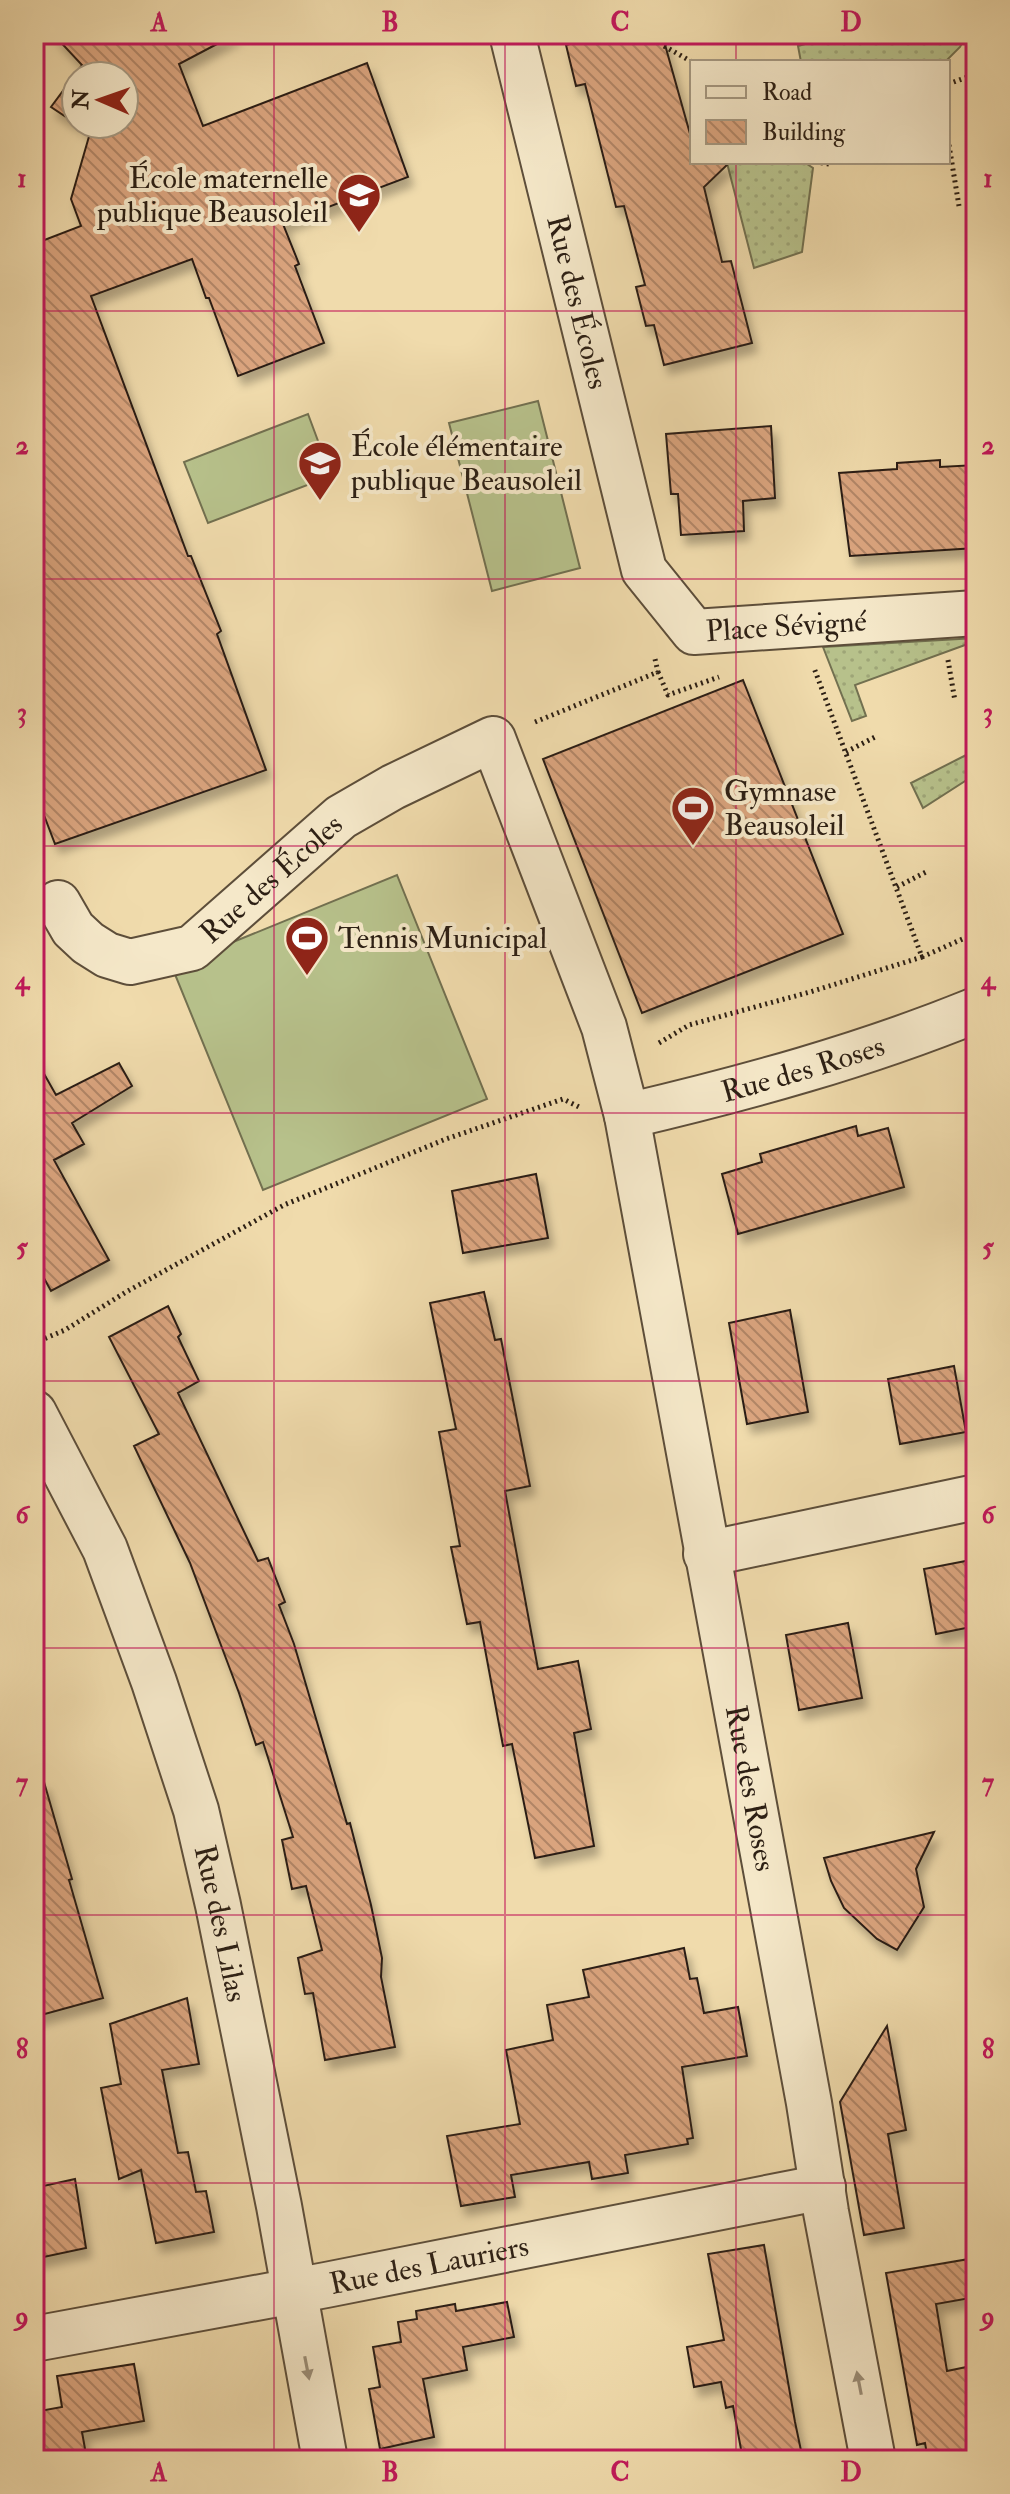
<svg xmlns="http://www.w3.org/2000/svg" width="1010" height="2494" viewBox="0 0 1010 2494" font-family="'IM FELL Double Pica',serif">
<style>
.grass{fill:url(#grass-dots);stroke:#727050;stroke-width:2}
.garden{fill:#b7c18b;stroke:#727050;stroke-width:2}
.building{fill:url(#building-back-hatch);stroke:#2c1f14;stroke-width:2;fill-rule:evenodd;filter:url(#shadow)}
.lines{fill:none;stroke-linecap:round;stroke-linejoin:round}
.minor-casing{stroke:#5d4e3a;stroke-width:48}
.path{stroke:#2c1f14;stroke-width:5;stroke-dasharray:2 4;stroke-linecap:butt}
.minor{stroke:#f5e8c9;stroke-width:44}
.oneway{fill:#9b8e78}
.grid{fill:none;stroke:#c2185b;stroke-width:2;stroke-opacity:0.55}
.labels{text-anchor:middle;dominant-baseline:central;stroke-width:8;stroke-linejoin:round;paint-order:stroke}
.poi-label{font-size:30px;fill:#2c1f14;stroke:#f5e8c9;text-anchor:start}
.street-label{font-size:30px;fill:#2c1f14;stroke:#f5e8c9}
.neatline{fill:none;stroke:#c2185b;stroke-width:3}
.grid-label{font-size:26px;text-anchor:middle;font-weight:bold;fill:#c2185b}
</style>
<defs>
<pattern id="grass-dots" width="8" height="8" patternUnits="userSpaceOnUse" patternTransform="scale(2)"><rect width="8" height="8" fill="#b7c18b"/><path d="M2 2h.1M6 6h.1" fill="none" stroke="#9ea577" stroke-width="1.8" stroke-linecap="round"/></pattern>
<pattern id="building-back-hatch" width="6" height="6" patternUnits="userSpaceOnUse" patternTransform="scale(2)"><rect width="6" height="6" fill="#daa47e"/><path d="M-1 5l2 2M0 0l6 6M5-1l2 2" fill="none" stroke="#b18566"/></pattern>
<filter id="shadow"><feDropShadow dx="5" dy="9" stdDeviation="4" flood-color="#0004"/></filter>
</defs>
<rect width="100%" height="100%" fill="#f0dbac"/>
<filter id="stains"><feTurbulence type="fractalNoise" baseFrequency=".0025" numOctaves="4"/><feColorMatrix values="0 0 0 0 .2 0 0 0 0 .09 0 0 0 0 .02 0 0 0 .5 -.17"/></filter>
<radialGradient id="worn" r=".72"><stop offset=".6" stop-color="#630" stop-opacity="0"/><stop offset="1" stop-color="#630" stop-opacity=".3"/></radialGradient>
<path class="grass" d="M841,34h126l-7,13 -15,15h-144l-3,-16z
M804,162l9,6 -11,84 -48,16 -27,-105z
M976,638v3l-121,44 11,31 -14,5 -29,-74z
M976,750v24l-53,34 -12,-25z"/>
<path class="garden" d="M538,401l42,167 -88,23 -43,-168z
M308,414l23,62 -123,47 -24,-61z
M397,875l90,224 -224,91 -91,-223z"/>
<path class="building" d="M53,34h183l-57,30 24,62 164,-63 41,114 -125,47 16,40 -4,2 29,77 -86,33 -29,-78h-3l-14,-39 -101,37 97,260h3l30,75 -4,3 49,136 -211,74 -21,-55v-545l47,-18 -10,-27 19,-66 -39,-26 31,-42zM76,76h48v48h-48z
M606,34h56l30,107v21h38l-26,25 18,75 9,-1 21,82 -88,22 -10,-40 -8,1 -10,-39 9,-2 -21,-79 -8,1 -31,-123 -9,2 -10,-41z
M771,426l4,72 -32,3 1,30 -63,4 -3,-41h-7l-5,-60z
M940,460v7l36,-2v83l-126,8 -11,-83 58,-4v-6z
M743,680l100,254 -201,79 -99,-254z
M34,1056l22,39 63,-32 13,23 -60,37 12,21 -30,16 55,100 -58,31 -17,-31z
M856,1126l2,10 30,-8 16,59 -166,47 -16,-60 40,-12 -2,-8z
M536,1174l12,64 -85,15 -11,-62z
M484,1292l11,48 6,-1 29,147 -25,5 33,178 40,-8 13,68 -17,4 20,113 -59,12 -23,-114 -9,2 -23,-124 -13,2 -16,-77 9,-1 -21,-114 17,-3 -26,-126z
M168,1306l13,28 -3,3 21,44 -21,12 80,168 10,-3 17,44 -6,3 15,39 53,180 3,-1 21,82 11,53 -1,19 14,70 -70,13 -12,-67 -8,1 -7,-36 24,-8 -16,-64 -14,3 -10,-49 11,-3 -30,-95 -7,3 -17,-52 -49,-130 -56,-117 25,-12 -50,-97z
M790,1310l18,102 -61,12 -18,-101z
M954,1366l12,66 -66,12 -12,-65z
M976,1559v67l-40,8 -12,-65z
M848,1623l14,75 -63,12 -13,-75z
M44,1782l28,97 -3,1 34,118 -69,19v-233z
M934,1832l-18,37 8,38 -27,43 -20,-11 -33,-31 -13,-27 -7,-23z
M684,1948l6,31 7,-1 7,35 34,-6 9,49 -65,11 11,71 -6,1 1,5 -63,11 3,18 -36,6 -3,-17 -78,13 4,22 -54,9 -14,-70 73,-12 -14,-74 47,-10 -6,-35 42,-8 -6,-27z
M187,1998l12,66 -37,6 16,83 10,-1 8,40 10,-1 8,41 -58,11 -15,-73 -22,9 -18,-91 20,-4 -11,-60z
M887,2026l19,104 -18,4 16,94 -40,7 -24,-133z
M75,2179l11,69 -52,11v-71z
M764,2245l31,177 8,38h-60l-10,-54 -7,2 -5,-26 -27,5 -7,-40 37,-7 -16,-86z
M969,2259l7,38 -40,7 11,67 29,-6v95h-48l-3,-17 -8,2 -31,-172z
M507,2302l7,35 -51,10 4,23 -44,9 11,58 -54,12 -11,-60 11,-2 -7,-40 28,-5 -3,-20 19,-3 -1,-8 39,-7 1,7z
M134,2364l10,57 -62,11 5,28h-53v-48l28,-5 -5,-31z"/>
<g class="lines">
<g class="minor-casing">
<g id="minor">
<path id="s1" d="M512,34l132,536 50,62 282,-19"/>
<path id="s2" d="M58,903l15,26 15,14 19,12 23,7 62,-14 149,-131 52,-30 100,-48 111,288 23,89 182,987 17,109 47,248"/>
<path id="s3" d="M627,1116c119,-28 236,-60 349,-106"/>
<path id="s4" d="M34,1413l71,136 49,133 42,128 22,95 61,301 46,254"/>
<path d="M706,1554l270,-57"/>
<path id="s5" d="M34,2339l292,-54 497,-98"/>
</g>
</g>
<path class="path" d="M664,46l28,16
M948,84l28,-10
M948,139l11,67
M815,162l14,2 4,-2
M948,660l7,41
M658,672l10,23 51,-18
M535,722l123,-50 -3,-13
M846,752l31,-16
M897,887l29,-15
M922,957l54,-24
M659,1043l30,-18 121,-33 112,-35 -108,-289
M34,1343l31,-13 61,-38 158,-87 162,-66 117,-40 16,8"/>
<use href="#minor" class="minor"/>
</g>
<defs><path id="oneway-solid" d="M-6-.8H1V-3.2L6.5 0L1 3.2V.8H-6Z" transform="scale(2)"/></defs>
<g class="oneway">
<use href="#oneway-solid" transform="translate(307 2368) rotate(79)"/>
<use href="#oneway-solid" transform="translate(859 2383) rotate(-101)"/>
</g>
<path class="grid" d="M274,34v2426M505,34v2426M736,34v28M736,162v2298M34,311h942M34,579h942M34,846h942M34,1113h942M34,1381h942M34,1648h942M34,1915h942M34,2183h942"/>
<defs>
<g id="school-pin" transform="scale(2.3)"><path d="M0 17L-7.5 6A9.5 9.5 0 1 1 7.5 6Z" fill="#8f2418" stroke="#f5e8c9"/><path d="M0-5L7-2L0 1L-7-2ZM-4 1L0 2.5L4 1V4Q0 6-4 4Z" fill="#fff"/></g>
<g id="stadium-pin" transform="scale(2.3)"><path d="M0 17L-7.5 6A9.5 9.5 0 1 1 7.5 6Z" fill="#8f2418" stroke="#f5e8c9"/><path d="M0-5a6.5 5 0 1 0 0 10a6.5 5 0 1 0 0-10ZM-3.5-1.8h7v3.6h-7Z" fill="#fff"/></g>
</defs>
<g fill-rule="evenodd">
<use href="#school-pin" x="359" y="195"/>
<use href="#school-pin" x="320" y="463"/>
<use href="#stadium-pin" x="693" y="808"/>
<use href="#stadium-pin" x="307" y="938"/>
</g>
<g class="labels">
<g class="poi-label">
<text x="328" y="178" text-anchor="end">École maternelle<tspan x="328" dy="34">publique Beausoleil</tspan></text>
<text x="351" y="446">École élémentaire<tspan x="351" dy="34">publique Beausoleil</tspan></text>
<text x="724" y="791">Gymnase<tspan x="724" dy="34">Beausoleil</tspan></text>
<text x="338" y="938">Tennis Municipal</text>
</g>
<g class="street-label">
<text stroke="none"><textPath href="#s1" startOffset="276">Rue des Écoles</textPath></text>
<text stroke="none"><textPath href="#s1" startOffset="724">Place Sévigné</textPath></text>
<text stroke="none"><textPath href="#s2" startOffset="266">Rue des Écoles</textPath></text>
<text stroke="none"><textPath href="#s3" startOffset="182">Rue des Roses</textPath></text>
<text stroke="none"><textPath href="#s2" startOffset="1614">Rue des Roses</textPath></text>
<text stroke="none"><textPath href="#s4" startOffset="546">Rue des Lilas</textPath></text>
<text stroke="none"><textPath href="#s5" startOffset="402">Rue des Lauriers</textPath></text>
</g>
</g>
<rect width="1010" height="2494" fill="none" stroke="#f0dbac" stroke-width="88"/>
<rect x="690" y="60" width="260" height="104" fill="#f5e8c9" stroke="#a59881" stroke-width="2"/>
<rect x="706" y="86" width="40" height="12" fill="#f5e8c9" stroke="#a59881" stroke-width="2"/>
<text x="762" y="100" font-size="24" fill="#2c1f14">Road</text>
<rect x="706" y="120" width="40" height="24" fill="url(#building-back-hatch)" stroke="#a59881" stroke-width="2"/>
<text x="762" y="140" font-size="24" fill="#2c1f14">Building</text>
<g transform="translate(100 100) rotate(272)"><circle r="38" fill="#f5e8c9" stroke="#a59881" stroke-width="2"/>
<path d="M0-6L14 30L0 20L-14 30Z" fill="#8f2418"/>
<text y="-12" font-size="22" font-weight="bold" text-anchor="middle" fill="#2c1f14">N</text>
</g>
<rect x="44" y="44" width="922" height="2406" class="neatline"/>
<g class="grid-label">
<text x="159" y="31">A</text>
<text x="390" y="31">B</text>
<text x="620" y="31">C</text>
<text x="851" y="31">D</text>
<text x="22" y="187">1</text>
<text x="988" y="187">1</text>
<text x="22" y="454">2</text>
<text x="988" y="454">2</text>
<text x="22" y="721">3</text>
<text x="988" y="721">3</text>
<text x="22" y="989">4</text>
<text x="988" y="989">4</text>
<text x="22" y="1256">5</text>
<text x="988" y="1256">5</text>
<text x="22" y="1523">6</text>
<text x="988" y="1523">6</text>
<text x="22" y="1791">7</text>
<text x="988" y="1791">7</text>
<text x="22" y="2058">8</text>
<text x="988" y="2058">8</text>
<text x="22" y="2325">9</text>
<text x="988" y="2325">9</text>
<text x="159" y="2481">A</text>
<text x="390" y="2481">B</text>
<text x="620" y="2481">C</text>
<text x="851" y="2481">D</text>
</g>
<rect width="100%" height="100%" filter="url(#stains)"/>
<rect width="100%" height="100%" fill="url(#worn)"/>
</svg>
